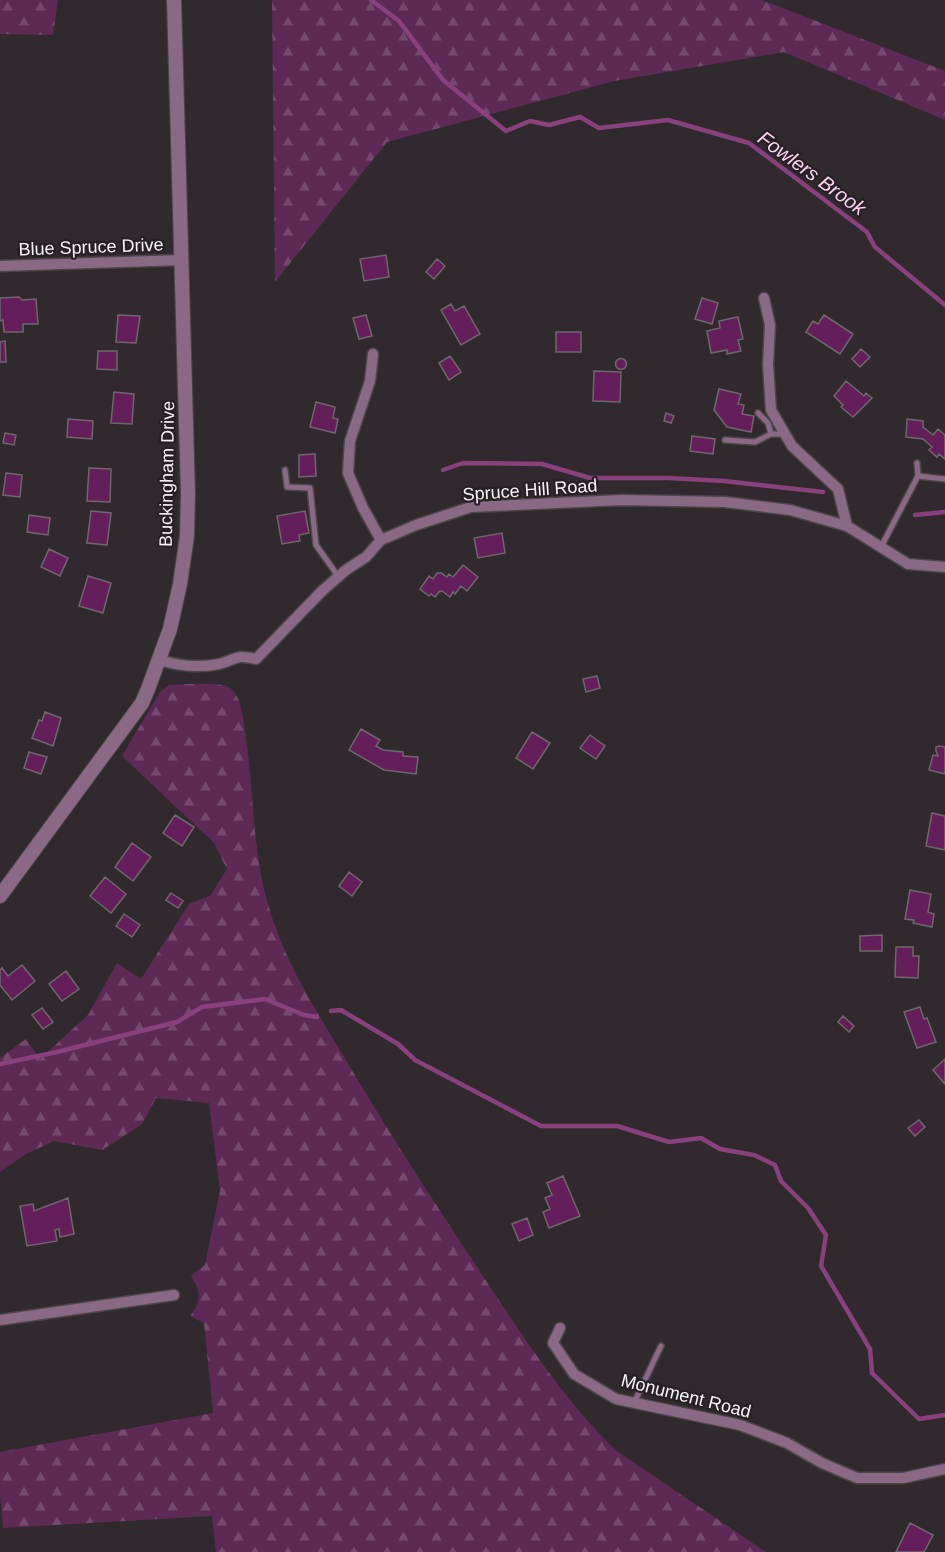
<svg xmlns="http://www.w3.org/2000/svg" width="945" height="1552" viewBox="0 0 945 1552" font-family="Arial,sans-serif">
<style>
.forest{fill:url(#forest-firs)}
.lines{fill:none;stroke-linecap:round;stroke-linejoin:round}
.stream{stroke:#88417d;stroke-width:4.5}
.building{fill:#641f5b;stroke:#6e676c;stroke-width:1.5}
.service-casing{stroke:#4c464b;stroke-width:8}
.minor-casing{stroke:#4c464b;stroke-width:13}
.tertiary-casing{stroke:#4c464b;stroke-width:16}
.service{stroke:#896983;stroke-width:5}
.minor{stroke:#896983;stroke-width:10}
.tertiary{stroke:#896983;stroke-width:14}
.labels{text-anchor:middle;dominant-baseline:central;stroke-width:4.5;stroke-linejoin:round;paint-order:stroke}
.street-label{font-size:18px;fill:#f7f3f6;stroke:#262125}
.water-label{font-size:20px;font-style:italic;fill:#fad1f1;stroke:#262125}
</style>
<defs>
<pattern id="forest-firs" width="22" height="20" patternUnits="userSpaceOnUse" patternTransform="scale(1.5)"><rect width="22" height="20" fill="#5d2a55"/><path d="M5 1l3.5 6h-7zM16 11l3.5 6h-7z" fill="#75496e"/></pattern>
</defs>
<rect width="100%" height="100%" fill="#302a2f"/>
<path class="forest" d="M0,0h58l-5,35 -53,-1z
M272,0h490l183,71v49l-161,-68 -170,29 -227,61 -112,140z
M169,685c15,0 50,-4 61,3 5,4 8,9 10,16 15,65 9,134 28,200 14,51 42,97 70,143 20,33 40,67 61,100 31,49 63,97 95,146 38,56 74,112 124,159l148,100h-550l-4,-36 -209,12 -3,-33v-43l213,-39 -9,-90 -14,-7c12,-14 11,-26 1,-40l14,-11 15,-74 -11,-88 -53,-5 -14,26 -40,26 -48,-9 -28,13 -26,18v-114l26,-19 14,20 48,-44 29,-52 24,16 48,-75 21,-8 17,-27 -13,-26 -92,-87 38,-64z"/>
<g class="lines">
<path class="stream" d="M371,0l28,21 44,59 63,51 24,-10 19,4 31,-8 19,11 69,-8 81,23 118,89 8,15 70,58
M443,470l20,-7 79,1 48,14h78l56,3 99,11
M915,515l30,-3
M331,1011l10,-1 57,34 17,16 126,66h76l52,16 32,-4 19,11 34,6 21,10 6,16 27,27 18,27 -5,31 49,83 2,24 47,46 26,-4
M0,1064l57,-12 120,-30 25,-15 63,-8 39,16 13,2"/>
</g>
<path class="building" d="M386,255l3,22 -25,4 -4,-22z
M437,259l8,7 -11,13 -8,-7z
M19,297l3,3 14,-1 2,25h-15v8h-19l-1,-12 -3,1v-23z
M702,298l16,5 -6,21 -17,-5z
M451,304l4,7 9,-5 16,28 -19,11 -20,-35z
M118,315l22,1 -4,27 -20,-1z
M366,315l6,21 -13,3 -6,-21z
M824,315l29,19 -13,20 -34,-22 7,-11 5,3z
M738,317l5,22 -5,1 3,11 -14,3v-4l-16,3 -4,-22 13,-3 -1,-7z
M556,332h25v20h-25z
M5,341l1,21h-6v-20z
M861,349l9,8 -10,10 -8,-8z
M98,351h19v19l-20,-1z
M450,356l11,16 -12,8 -10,-17z
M615.5 364a5.5 5.5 0 1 1 11 0a5.5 5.5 0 1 1-11 0Z
M594,371l27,1 -1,30 -27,-1z
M846,381l18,15 2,-3 6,5 -19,19 -12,-10 2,-2 -9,-9z
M719,389l22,5 -3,10 6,1 -2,9 12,2 -3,16 -24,-5 -13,-17z
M114,392l20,2 -2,30 -21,-1z
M316,402l19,5 -2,11 5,1 -3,14 -25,-6z
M666,413l8,3 -3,7 -7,-2z
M68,419l25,2 -1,18 -25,-2z
M907,419l16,2v6l10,8 5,-6 7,6v24l-6,-5 -2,3 -8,-7 3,-3 -9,-8 -17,-2z
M5,433l11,2 -2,10 -11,-2z
M692,436l23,3 -2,15 -23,-3z
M315,454l1,22 -17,1v-22z
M89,468l22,1 -1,33 -23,-1z
M6,473l16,2 -2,22 -17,-2z
M91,511l20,2 -4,32 -20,-2z
M305,511l4,22 -10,2 1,6 -18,3 -5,-28z
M29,515l21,3 -2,17 -21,-3z
M502,533l3,20 -27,5 -4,-20z
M49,549l19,9 -8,18 -19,-9z
M463,565l15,12 -11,14 -6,-5 -6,8 -2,-2 -3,5 -8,-6 -3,1 -4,5 -4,-3 -2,2 -9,-7 9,-13 4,3 4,-6h4l6,4 2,-3 4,3z
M88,576l23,7 -8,30 -24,-7z
M597,676l3,12 -14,4 -3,-13z
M45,712l16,6 -8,28 -21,-8 7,-18 3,1z
M361,729l19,11 -4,6 7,4 20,2v4l15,1 -2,17 -32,-4 -35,-20z
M532,732l18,11 -17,26 -17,-11z
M590,735l15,11 -9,13 -16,-11z
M939,746l6,1v27l-16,-4 4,-15 5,1 -2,-5v-4z
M29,752l18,5 -6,17 -17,-6z
M932,813l13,3v34l-19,-4z
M175,815l19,12 -12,19 -19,-13z
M132,843l19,14 -18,24 -18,-14z
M349,872l13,10 -10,14 -13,-10z
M105,877l21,17 -15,19 -21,-17z
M910,890l21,4 -3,18 6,2 -2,13 -19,-4 1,-3 -9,-1z
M171,893l12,8 -5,7 -12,-8z
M124,914l16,11 -8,12 -16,-11z
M882,935v16h-22v-15z
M896,947h17v9h6l-1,22 -23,-1z
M22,965l13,16 -23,19 -12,-15v-15l2,-2 6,8z
M66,971l13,18 -17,12 -13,-17z
M920,1007l4,12 3,-1 9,24 -19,6 -13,-36z
M42,1008l11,14 -10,7 -11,-14z
M843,1016l11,10 -5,6 -11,-10z
M945,1059v25l-12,-14z
M919,1120l6,7 -10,9 -7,-8z
M563,1176l17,40 -31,12 -6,-16 7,-3 -5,-11 7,-3 -5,-12z
M68,1198l6,36 -14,3 -1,-8 -4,1 2,11 -30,5 -7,-40 13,-2 1,7z
M527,1218l6,17 -14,6 -7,-17z
M910,1523l23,12 -9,17h-28z"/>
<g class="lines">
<g class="service-casing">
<path id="service" d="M758,413l10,10 3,11
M725,440l30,2 16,-8h13
M285,470l2,17 23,1 6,57 22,31
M918,476l27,3
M881,547l37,-71 -1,-13
M634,1403l27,-57"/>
</g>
<g class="minor-casing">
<path id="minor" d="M0,266l182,-6
M764,298l6,27 -2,39 3,46 21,36 46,43 9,37
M373,354l-3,27 -20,60 -2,32 15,35 18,32
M160,660c19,6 39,8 59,4 19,-5 15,-10 37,-5l66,-68 24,-21 20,-13 15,-17 35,-15 55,-18 151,-7 103,2 65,8 57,16 61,38 37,3
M0,1320l174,-25
M560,1328l-7,15 21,31 42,25 124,26 47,18 35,20 35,15h46l42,-9"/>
</g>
<g class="tertiary-casing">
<path id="tertiary" d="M0,896l142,-193 6,-14 22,-60 10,-45 7,-48 1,-42 -14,-494"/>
</g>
<use href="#service" class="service"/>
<use href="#minor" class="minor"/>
<use href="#tertiary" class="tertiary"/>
</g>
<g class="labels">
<g class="street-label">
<text transform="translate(91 247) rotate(-2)">Blue Spruce Drive</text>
<text transform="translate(167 474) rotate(-89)">Buckingham Drive</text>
<text transform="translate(530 490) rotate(-4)">Spruce Hill Road</text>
<text transform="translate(686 1396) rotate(14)">Monument Road</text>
</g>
<g class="water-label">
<text transform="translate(812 173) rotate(36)">Fowlers Brook</text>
</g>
</g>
</svg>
